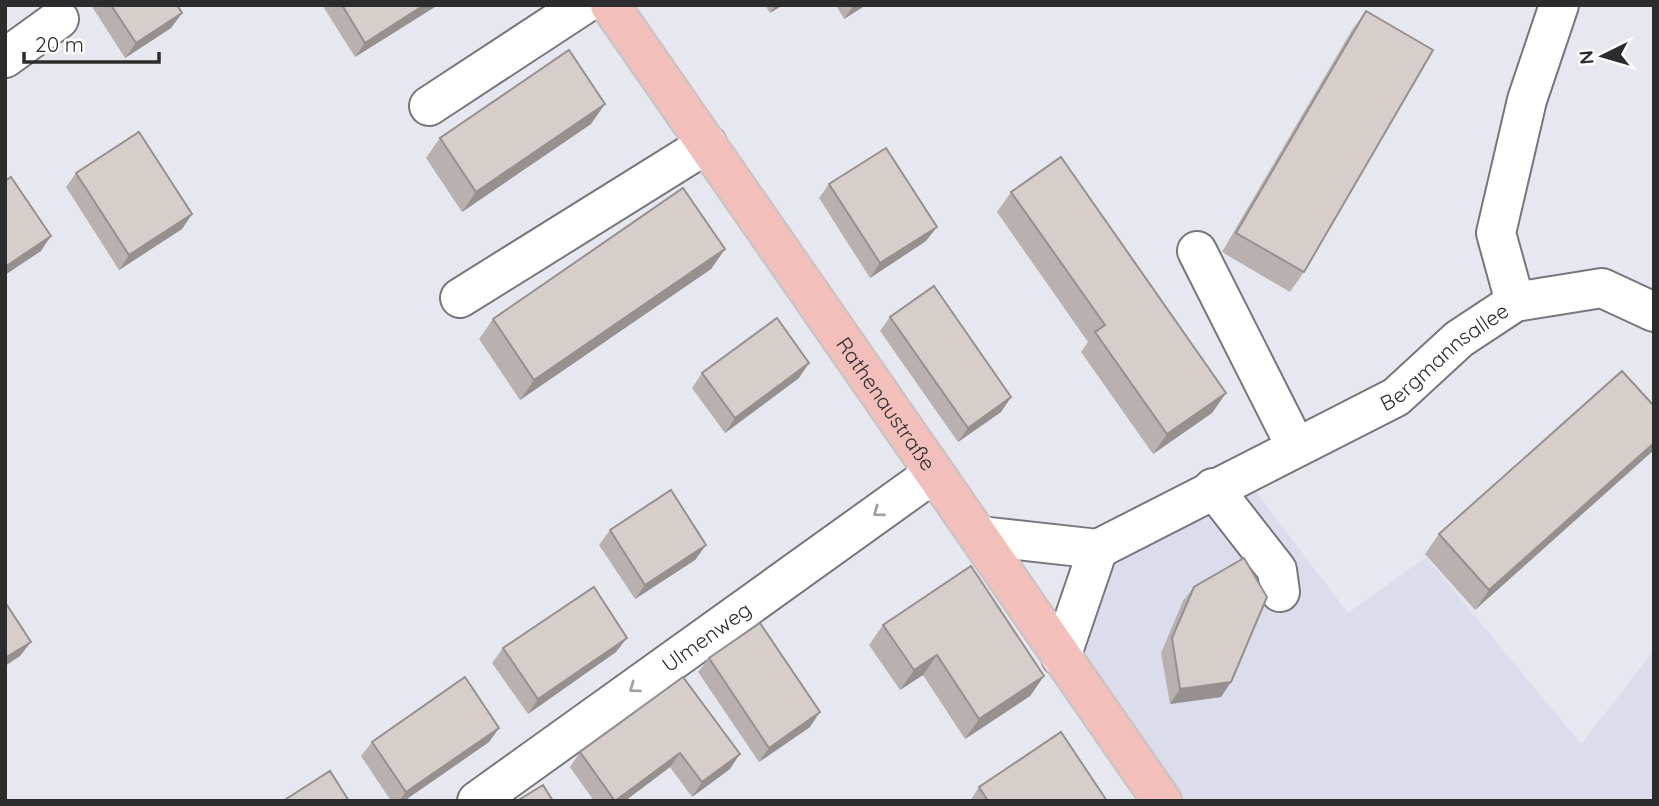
<svg xmlns="http://www.w3.org/2000/svg" width="1659" height="806" viewBox="0 0 1659 806" font-family="Quicksand,sans-serif">
<style>
.built{fill:#dcddec}
.lines{fill:none;stroke-linecap:round;stroke-linejoin:round}
.minor-casing{stroke:#76767d;stroke-width:42}
.major-casing{stroke:#c4c4c5;stroke-width:42}
.minor{stroke:#fff;stroke-width:38}
.major{stroke:#f3bfbb;stroke-width:38}
.wall{fill:#b8b1af}
.shaded-wall{fill:#96908e}
.building{fill:#d6cecb;stroke:#96908e;stroke-width:2}
.oneway{stroke:#a0a0a1}
.labels{text-anchor:middle;dominant-baseline:central;stroke-width:5;stroke-linejoin:round;paint-order:stroke}
.street-label{font-size:21px;fill:#2c2c2f;stroke:#fff}
</style>
<rect width="100%" height="100%" fill="#e7e7ef"/>
<path class="built" d="M1242,473l106,140 78,-56 155,187 73,-94v151h-492l-101,-144 37,-108z"/>
<g class="lines">
<g class="minor-casing">
<g id="minor">
<path d="M5,58l54,-39"/>
<path d="M429,106l154,-101"/>
<path d="M1197,251l99,196"/>
<path d="M460,298l247,-154"/>
<path d="M1515,302l-19,-69 31,-133 32,-95"/>
<path d="M1213,488l64,82 3,22"/>
<path id="s1" d="M980,536l118,13 298,-152 63,-58 56,-37 87,-14 52,24"/>
<path d="M1061,657l37,-108"/>
<path id="s2" d="M477,801l457,-328"/>
</g>
</g>
<g class="major-casing">
<g id="major">
<path id="s3" d="M610,5l552,796"/>
</g>
</g>
<use href="#minor" class="minor"/>
<use href="#major" class="major"/>
</g>
<path class="wall" d="M91,5h86l5,8 -11,15 -46,30z
M326,5h112l-83,52 -31,-49z
M765,5h18l-13,8z
M836,5h30l-22,14z
M1366,11l-62,261 -14,20 -68,-40 130,-222z
M591,124l-129,88 -36,-54 14,-20z
M76,173l116,41 -10,15 -63,41 -53,-83z
M829,184l97,57 -56,37 -51,-80z
M1011,192l215,201 -14,20 -59,41 -72,-102 7,-10 -91,-130z
M725,249l-14,20 -191,131 -41,-61 14,-20z
M890,317l121,80 -10,15 -43,30 -78,-111z
M702,373l97,5 -74,55 -33,-45z
M1654,406l-179,204 -50,-56 14,-20z
M610,530l96,15 -11,15 -60,39 -36,-54z
M1194,587l27,110 -51,7 -9,-51 22,-52z
M883,625l161,51 -14,20 -65,43 -42,-64 -23,15 -31,-45z
M503,648l113,4 -88,62 -36,-51z
M709,658l101,69 -51,35 -61,-90z
M683,677l47,92 -38,28 -22,-30 -45,34h-31l-24,-34 10,-15z
M499,728l-10,14 -85,59h-13l-30,-45 11,-14z
M979,787l128,14h-137z"/>
<path class="shaded-wall" d="M424,5h14l-83,52 10,-14z
M776,5h7l-13,8z
M854,5h12l-22,14z
M182,13l-11,15 -46,30 11,-15z
M605,104l-14,20 -129,88 14,-20z
M192,214l-10,15 -63,41 10,-15z
M937,227l-11,14 -56,37 10,-15z
M51,236l-10,15 -36,24v-8z
M725,249l-14,20 -191,131 14,-20z
M809,363l-10,15 -74,55 10,-15z
M1226,393l-14,20 -59,41 14,-20z
M1011,397l-10,15 -43,30 10,-14z
M1654,443v7l-179,160 14,-20z
M706,545l-11,15 -60,39 10,-14z
M627,638l-11,14 -88,62 10,-15z
M31,642l-11,14 -15,10v-8z
M937,655l-14,20 -23,15 14,-20z
M1044,676l-14,20 -65,43 14,-20z
M1231,682l-10,15 -51,7 10,-15z
M820,712l-10,15 -51,35 10,-14z
M499,728l-10,14 -85,59h-5l7,-9z
M680,753l-10,14 -45,34h-10z
M740,754l-10,15 -38,28 10,-15z"/>
<path class="building" d="M111,5h66l5,8 -46,30z
M342,5h82l-59,38z
M1366,11l67,39 -129,222 -68,-39z
M569,50l36,54 -129,88 -36,-54z
M139,132l53,82 -63,41 -53,-82z
M886,148l51,79 -57,36 -51,-79z
M1061,157l165,236 -59,41 -72,-102 10,-7 -94,-133z
M11,177l40,59 -46,31v-86z
M683,188l42,61 -191,131 -41,-61z
M934,286l77,111 -43,31 -78,-111z
M777,318l32,45 -74,55 -33,-45z
M1622,371l32,35v37l-165,147 -50,-56z
M671,490l35,55 -61,40 -35,-55z
M1244,558l23,39 -36,85 -51,7 -8,-51 22,-51z
M971,566l73,110 -65,43 -42,-64 -23,15 -31,-45z
M594,587l33,51 -89,61 -35,-51z
M5,602l26,40 -26,16z
M760,623l60,89 -51,36 -60,-90z
M465,677l34,51 -93,64 -34,-50z
M683,677l57,77 -38,28 -22,-29 -65,48 -35,-49z
M1061,732l46,69h-119l-9,-14z
M330,771l19,30h-66z
M543,785l10,16h-36z"/>
<defs><path id="oneway-chevron" d="M-2-3.5L2.5 0L-2 3.5" fill="none" stroke-width="1.6" stroke-linecap="round" stroke-linejoin="round" transform="scale(1.75)"/></defs>
<g class="oneway">
<use href="#oneway-chevron" transform="translate(878 512) rotate(144)"/>
<use href="#oneway-chevron" transform="translate(634 688) rotate(144)"/>
</g>
<g class="labels">
<g class="street-label">
<text stroke="none"><textPath href="#s1" startOffset="516">Bergmannsallee</textPath></text>
<text stroke="none"><textPath href="#s3" startOffset="485">Rathenaustraße</textPath></text>
<text stroke="none"><textPath href="#s2" startOffset="282">Ulmenweg</textPath></text>
</g>
</g>
<rect width="1659" height="806" fill="none" stroke="#2c2c2f" stroke-width="14"/>
<g transform="translate(1603 56) rotate(265)" stroke="#ffffff" stroke-width="5" paint-order="stroke">
<path d="M0-5L12 26L0 18L-12 26Z" fill="#2c2c2f"/>
<text y="-10" font-size="19" font-weight="bold" text-anchor="middle" fill="#2c2c2f">N</text>
</g>
<path d="M24 52v10h135v-10" fill="none" stroke="#2c2c2f" stroke-width="3.5"/>
<text x="35" y="52" font-size="21" fill="#2c2c2f" stroke="#ffffff" stroke-width="5" paint-order="stroke">20 m</text>
</svg>
